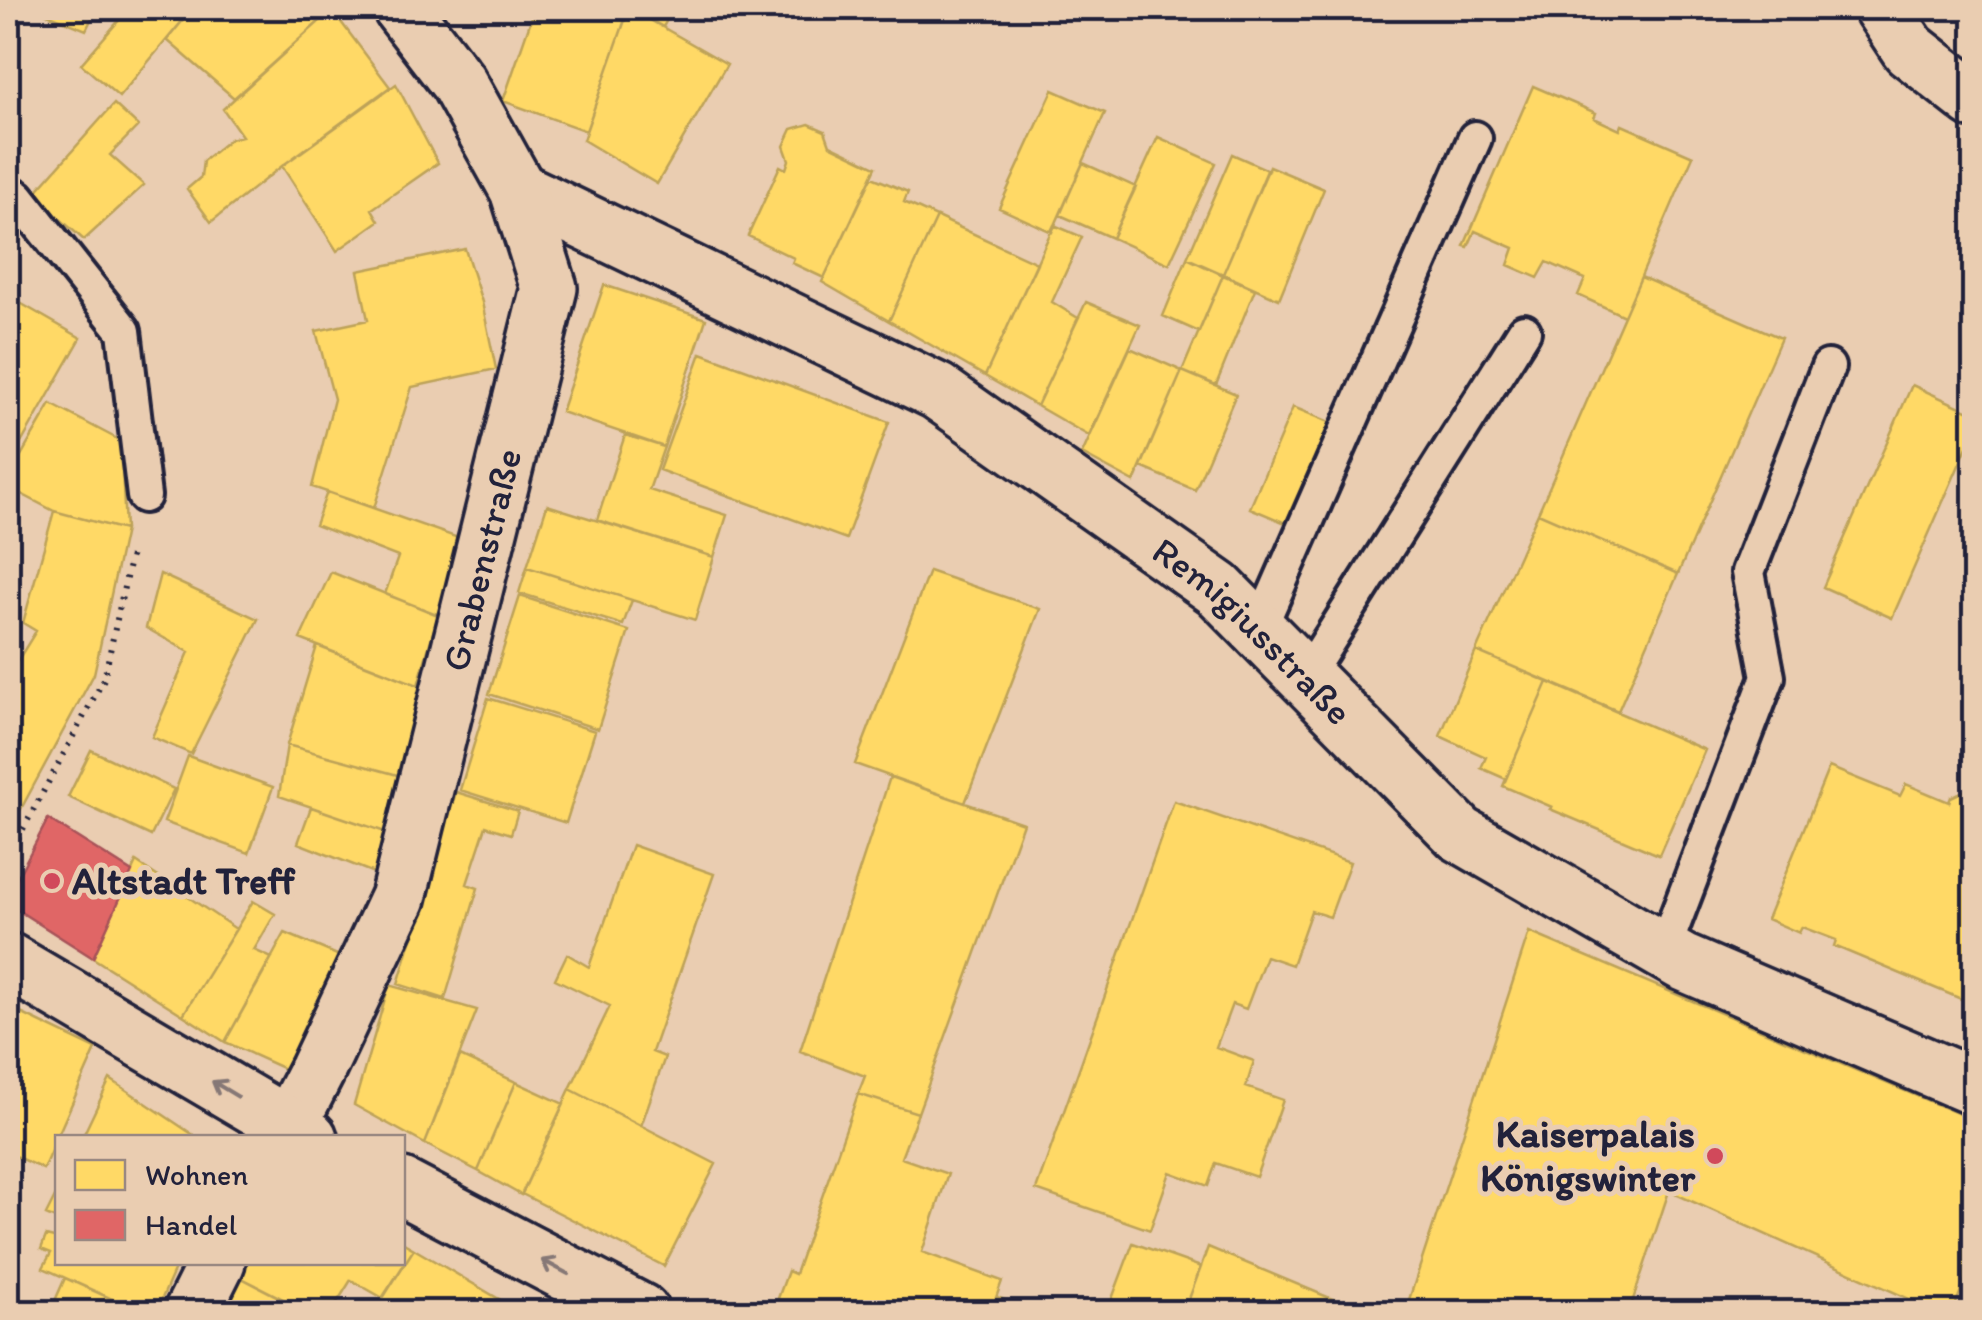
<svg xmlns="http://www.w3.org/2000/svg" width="1982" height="1320" viewBox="0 0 1982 1320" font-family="Itim,sans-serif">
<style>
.homes{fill:#ffd966;stroke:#bda259;stroke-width:2.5}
.shops{fill:#e06666;stroke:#a75259;stroke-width:2.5}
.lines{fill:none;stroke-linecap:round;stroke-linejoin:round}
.service-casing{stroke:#22223b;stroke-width:40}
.minor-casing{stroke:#22223b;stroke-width:62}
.tertiary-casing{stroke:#22223b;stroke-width:62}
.path{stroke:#22223b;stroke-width:6;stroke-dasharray:2.5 8;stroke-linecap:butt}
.service{stroke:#eacdb1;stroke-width:32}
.minor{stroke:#eacdb1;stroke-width:55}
.tertiary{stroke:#eacdb1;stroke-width:55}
.oneway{stroke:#867876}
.poi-dot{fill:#d1495b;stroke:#eacdb1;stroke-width:4}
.labels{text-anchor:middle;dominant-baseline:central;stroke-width:10;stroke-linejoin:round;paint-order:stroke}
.street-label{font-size:38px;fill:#22223b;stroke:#eacdb1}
.poi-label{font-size:38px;font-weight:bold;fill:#22223b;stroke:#eacdb1;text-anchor:start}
</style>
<rect width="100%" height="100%" fill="#eacdb1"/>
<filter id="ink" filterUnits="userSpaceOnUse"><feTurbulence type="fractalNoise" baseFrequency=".01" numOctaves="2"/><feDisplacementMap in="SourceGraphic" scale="20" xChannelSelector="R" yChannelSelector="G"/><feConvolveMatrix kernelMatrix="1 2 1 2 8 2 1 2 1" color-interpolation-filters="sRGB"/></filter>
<g filter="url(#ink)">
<path class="homes" d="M33,8h64l-11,22z
M124,8h69l-74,89 -38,-33 47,-54z
M193,8h137l2,2 -98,88 -67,-58z
M535,8h55l35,12 -39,111 -83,-30z
M597,8h32l-4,12 -28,-10z
M629,8l98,56 -70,120 -74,-44z
M630,8h49l-6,1 -10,18z
M332,10l58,77 -108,79 -71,56 -24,-33 14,-12 2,-16 27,-22 12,-3 -19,-27z
M396,84l42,79 -66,46 7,12 -42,30 -55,-85z
M1533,86l63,27 -2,5 26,12 2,-5 71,31 -69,160 -46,-21 7,-16 -38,-17 -9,16 -30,-13 6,-17 -39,-17 -7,16 -4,-1z
M1053,90l52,23 -53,119 -53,-24z
M114,104l24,22 -28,29 34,30 -60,55 -51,-45z
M809,124l16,7 5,14 46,22 -52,111 -32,-15 2,-5 -46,-22 32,-70 6,3 3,-9 -5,-14 8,-17z
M1158,137l58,26 -47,101 -57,-26z
M1232,154l36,16 -45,104 -36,-16z
M1083,163l53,24 -24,51 -52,-23z
M1269,166l55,23 -45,110 -56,-25z
M872,177l36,15 -4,10 33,15 -48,104 -67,-39z
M937,217l100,46 -52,113 -96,-55z
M1054,225l28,12 -30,65 26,16 -41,88 -52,-30z
M465,249l17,53 14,67 -84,18 -38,121 -62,-21 22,-88 -18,-68 52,-11 -10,-49z
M1187,258l36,17 -24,57 -36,-16z
M1223,275l32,14 -39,96 -34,-14z
M1641,277l140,61 -103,236 -140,-61z
M604,285l102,34 -42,128 -103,-35z
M8,296l73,42 -73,128z
M1086,302l54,23 -51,111 -52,-30z
M1130,348l52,23 -48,111 -52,-28z
M701,353l188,69 -43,117 -187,-69z
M1182,371l54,23 -41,96 -54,-23z
M1912,385l62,28v18l-82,187 -69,-31z
M51,404l70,37 4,89 -71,-19 -46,-24v-9z
M1293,407l39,16 -44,101 -38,-16z
M625,435l39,12 -15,43 78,25 -13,42 -117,-37z
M327,492l140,49 -20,77 -62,-24 13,-37 -83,-32z
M547,505l167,52 -19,63 -168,-53z
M54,511l71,19 -31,144 -86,159v-157l28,-45 -13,-8z
M1538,513l140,61 -60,137 -142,-60z
M1974,555v30l-10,-4z
M527,567l105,33 -9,25 -104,-32z
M929,571l111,38 -75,194 -110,-39z
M331,572l107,43 -20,70 -118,-46z
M160,574l98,45 -67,135 -39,-17 37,-85 -43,-24z
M520,596l109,35 -31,98 -109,-35z
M317,646l111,43 -23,88 -118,-32z
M1476,651l72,31 -42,97 -25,-11 5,-11 -46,-21z
M1548,682l157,68 -46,105 -109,-46 2,-2 -49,-21z
M488,698l107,33 -29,92 -106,-33z
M287,745l118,32 -14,57 -112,-38z
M91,750l83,39 -23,47 -83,-39z
M188,756l85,31 -24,66 -85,-31z
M1829,767l71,29 6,-12 43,18 2,-5 23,-11v212l-6,-2 -2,5 -132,-55 2,-6 -34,-13 -3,6 -32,-14z
M890,777l133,46 -105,290 -60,-19 7,-18 -65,-25z
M456,792l62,19 -7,23 -25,-8 -19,58 11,4 -33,111 -47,-15z
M1174,801l176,61 -20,55 -19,-6 -19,54 -26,-9 -20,53 -14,-5 -16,43 38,14 -8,26 37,13 -27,77 -40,-14 -8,23 -38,-14 -20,58 -114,-40z
M311,807l80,27 -12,41 -81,-32z
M632,845l82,29 -62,178 13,5 -24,69 -71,-37 40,-83 -55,-27 12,-25 22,13z
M136,862l100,67 -53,86 -90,-57z
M253,901l22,13 -21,36 18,8 -47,84 -42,-27z
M1529,932l445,188v135l-21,57h-15l-269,-121 -40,121h-224z
M285,933l57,24 -55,113 -62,-28z
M389,985l88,25 -52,134 -71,-39z
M8,1007l88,42 -53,120 -35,-16z
M460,1056l56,26 -38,89 -53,-27z
M110,1079l88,59h-116z
M516,1082l48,22 -43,91 -43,-24z
M570,1089l146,75 -52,102 -142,-72z
M858,1094l60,19 -17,45 47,16 -26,78 80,29 -11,31h-218l15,-41 7,3z
M58,1191v29l-12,-5z
M46,1236l12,3v23h120l-22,50h-15l-98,-44 8,-15 -10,-4z
M402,1242l12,7 -31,49 -32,-18 -20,32h-22l-77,-39 6,-11h164z
M1133,1243l68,24 -17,45h-77z
M1208,1247l134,56 -4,9h-148l-5,-2z
M414,1249l107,63h-148z
M232,1273l48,25 -5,9 7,5h-70z
M65,1278l76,34h-91z
M997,1297l38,15h-44z"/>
<path class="shops" d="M48,819l84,53 -39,86 -85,-54v-9z"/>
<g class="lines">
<g class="service-casing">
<path id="service" d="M8,191l10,6 106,134 20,165
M1259,630l216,-492
M1305,678l219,-347
M1663,952l105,-275 -20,-105 80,-205"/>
</g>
<g class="minor-casing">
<g id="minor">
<path d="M1882,8l27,41 65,51"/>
<path id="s1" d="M518,190l419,201 281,198 242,245 222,128 292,125"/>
<path id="s2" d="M282,1138l35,-68 81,-172 151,-610 -31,-98 -60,-108 -57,-74"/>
<path d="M192,1312l25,-50"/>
</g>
</g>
<g class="tertiary-casing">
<path id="tertiary" d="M8,961l301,177
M402,1187l239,125"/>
</g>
<path class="path" d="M8,857l96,-178 27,-124"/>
<use href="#service" class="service"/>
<use href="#minor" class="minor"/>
<use href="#tertiary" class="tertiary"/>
</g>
<defs><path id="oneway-shaft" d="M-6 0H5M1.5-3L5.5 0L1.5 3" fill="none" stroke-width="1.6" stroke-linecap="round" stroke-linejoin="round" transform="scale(2.5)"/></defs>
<g class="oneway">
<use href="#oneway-shaft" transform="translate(225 1089) rotate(-149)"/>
<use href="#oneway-shaft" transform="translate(555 1267) rotate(-152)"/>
</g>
</g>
<g class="poi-dot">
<circle cx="52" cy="881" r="10"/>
<circle cx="1715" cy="1156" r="10"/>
</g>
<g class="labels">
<g class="street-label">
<text stroke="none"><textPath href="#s2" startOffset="615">Grabenstraße</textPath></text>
<text stroke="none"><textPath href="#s1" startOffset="862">Remigiusstraße</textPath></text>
</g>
<g class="poi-label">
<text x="72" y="881">Altstadt Treff</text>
<text x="1695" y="1134" text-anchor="end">Kaiserpalais<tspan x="1695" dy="44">Königswinter</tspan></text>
</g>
</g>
<rect width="1982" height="1320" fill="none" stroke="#eacdb1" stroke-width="40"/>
<rect x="20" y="20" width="1942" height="1280" fill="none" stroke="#22223b" stroke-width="4" filter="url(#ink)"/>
<rect x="55" y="1135" width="350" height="130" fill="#eacdb1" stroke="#9a8982" stroke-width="2.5"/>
<rect x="75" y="1160" width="50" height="30" fill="#ffd966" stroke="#9a8982" stroke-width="2.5"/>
<text x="145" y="1185" font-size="30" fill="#22223b">Wohnen</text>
<rect x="75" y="1210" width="50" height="30" fill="#e06666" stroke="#9a8982" stroke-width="2.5"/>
<text x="145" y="1235" font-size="30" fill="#22223b">Handel</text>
</svg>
